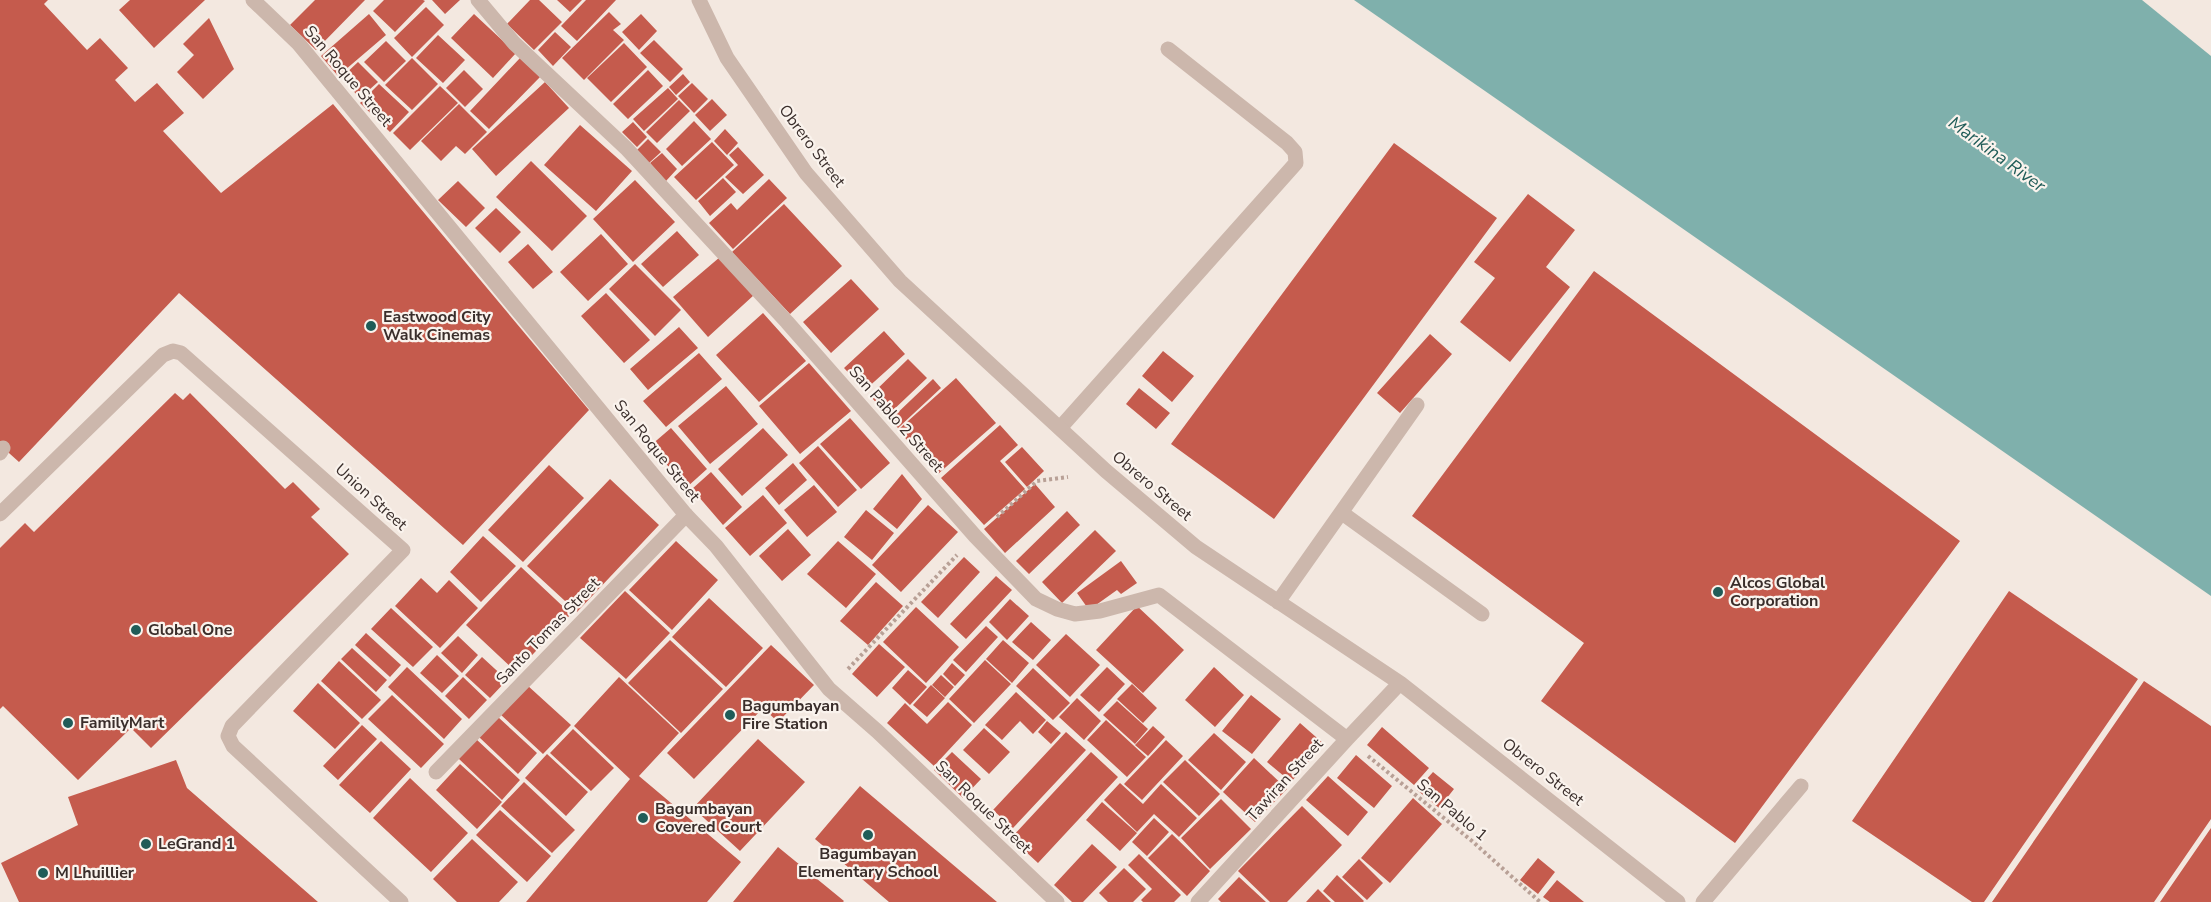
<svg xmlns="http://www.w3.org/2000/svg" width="2211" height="902" viewBox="0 0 2211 902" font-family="'Nunito Sans',sans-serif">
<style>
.water{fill:#7fb0ac}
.building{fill:#c55b4d}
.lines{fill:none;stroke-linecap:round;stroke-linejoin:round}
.path{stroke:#b8a096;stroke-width:4;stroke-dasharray:3 3;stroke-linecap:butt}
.service{stroke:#ccb7ac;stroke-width:15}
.minor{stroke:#ccb7ac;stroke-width:15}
.poi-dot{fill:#205c58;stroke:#faf3ed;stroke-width:2}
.labels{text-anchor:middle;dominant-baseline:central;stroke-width:4.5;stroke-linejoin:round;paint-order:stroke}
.street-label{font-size:16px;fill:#3a2e2b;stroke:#faf3ed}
.poi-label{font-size:16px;font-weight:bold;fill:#3a2e2b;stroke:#faf3ed;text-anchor:start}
.water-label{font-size:18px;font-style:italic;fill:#205c58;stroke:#faf3ed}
</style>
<rect width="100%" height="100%" fill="#f3e8e0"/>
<path class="water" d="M1354,0h788l69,56v540z"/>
<path class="building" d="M0,0h48l-4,4 43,46 13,-12 28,30 -13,12 20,22 22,-19 27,30 -21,18 58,62 112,-89 256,306 -126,135 -284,-252 -160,169 -19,-17z
M130,0h75l-51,48 -35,-38z
M315,0h50l-49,50 -26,-25z
M384,0h39l2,1 -30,31 -22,-21z
M432,0h28l-15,14z
M530,0h9l23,22 -28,28 -27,-26z
M557,0h25l-12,12z
M586,0h30l-39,41 -16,-15z
M426,7l18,18 -32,32 -18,-19z
M609,12l12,12 -8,6 11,10 -40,40 -22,-22z
M369,14l17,21 -48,41 -17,-20z
M474,14l42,39 -23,25 -42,-40z
M641,14l16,17 -18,19 -17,-18z
M209,18l25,51 -31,30 -26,-27 17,-17 -11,-11z
M555,32l16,15 -18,19 -15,-16z
M438,35l27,25 -22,23 -27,-25z
M654,40l29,29 -13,13 -30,-29z
M386,41l20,20 -22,21 -20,-20z
M624,43l23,24 -36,35 -24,-24z
M412,58l26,26 -26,26 -27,-25z
M520,58l20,19 -51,52 -19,-18z
M358,62l20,20 -18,16 -19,-20z
M464,70l19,19 -18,18 -19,-19z
M648,70l15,16 -35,33 -15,-15z
M683,74l7,8 -14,13 -7,-8z
M545,82l24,26 -73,68 -24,-27z
M692,83l16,16 -14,14 -16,-17z
M379,84l30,28 -19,20 -30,-29z
M440,86l18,17 -48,47 -17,-17z
M668,88l10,11 -34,32 -11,-12z
M712,99l15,16 -17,16 -15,-16z
M679,100l11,11 -33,32 -11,-11z
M459,104l28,28 -22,22 -9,-8 -15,15 -20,-20z
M694,121l17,18 -29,27 -16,-17z
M633,122l14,15 -10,10 -15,-15z
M580,125l52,46 -36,40 -52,-46z
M725,129l13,14 -11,12 -13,-14z
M648,139l13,13 -12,11 -12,-13z
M712,142l22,23 -38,35 -22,-23z
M1394,143l103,75 -223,301 -103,-75z
M738,147l26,28 -21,19 -18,-17 13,-12 -9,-10z
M662,153l15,16 -11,12 -16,-18z
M531,161l56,55 -35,35 -56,-54z
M723,178l13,14 -26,24 -12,-15z
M769,179l18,19 -54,51 -24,-26 22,-20 6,7z
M635,180l40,42 -42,40 -40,-43z
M458,181l27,27 -19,19 -28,-27z
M1528,194l47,36 -29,37 24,20 -60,75 -50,-40 35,-44 -21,-16z
M784,204l58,62 -52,48 -58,-62z
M496,208l25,24 -21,21 -25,-25z
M677,231l22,24 -36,32 -22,-23z
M601,234l27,30 -40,37 -28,-29z
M528,244l25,28 -20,17 -25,-27z
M720,257l34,38 -46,42 -35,-40z
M635,264l46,46 -26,26 -46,-47z
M1594,271l366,270 -225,302 -194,-142 43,-58 -172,-127z
M851,279l28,30 -48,44 -28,-31z
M606,293l44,47 -26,23 -43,-47z
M763,313l43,48 -47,41 -43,-47z
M679,327l19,21 -50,42 -18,-21z
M884,331l21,23 -40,36 -21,-22z
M1430,334l22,20 -52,59 -23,-20z
M1163,351l31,25 -22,26 -30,-26z
M699,353l23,26 -56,48 -23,-26z
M908,359l19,19 -39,37 -18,-19z
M809,363l42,48 -51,43 -41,-48z
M956,378l40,45 -58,51 -40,-44z
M933,379l8,9 -43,40 -8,-8z
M726,386l32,38 -48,40 -32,-38z
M1139,388l31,25 -14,16 -30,-25z
M175,393l8,7 7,-7 95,96 8,-7 27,27 -9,8 38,37 -198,194 -20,-20 -53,52 -75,-74 -3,3v-161l25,-25 9,9z
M850,418l40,45 -29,26 -41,-45z
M1000,425l18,20 -18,16 25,28 -41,36 -43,-47z
M671,428l36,41 -20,18 -37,-41z
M763,428l25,27 -46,41 -24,-27z
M818,446l39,44 -19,17 -39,-44z
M1022,447l22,24 -17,16 -22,-25z
M793,463l14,17 -28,25 -14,-17z
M549,465l35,33 -61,64 -35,-32z
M711,472l31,35 -19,18 -31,-36z
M902,474l20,25 -25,30 -24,-20z
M610,479l49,46 -82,87 -50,-46z
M1035,484l20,23 -50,46 -21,-24z
M814,485l23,27 -30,25 -23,-27z
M763,495l24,28 -37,33 -25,-28z
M928,505l30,27 -57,60 -29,-27z
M866,510l28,23 -22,27 -28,-23z
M1067,511l13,14 -51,49 -13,-13z
M788,529l23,26 -29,26 -23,-25z
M1095,530l21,21 -54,52 -20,-21z
M483,536l33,30 -35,36 -31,-30z
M676,541l42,39 -46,50 -43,-40z
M838,541l38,33 -30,34 -39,-34z
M964,557l16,15 -42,46 -17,-16z
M1121,561l16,22 -16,11 -4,-4 -28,20 -12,-17z
M521,567l50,47 -55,58 -50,-47z
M996,576l16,14 -46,49 -16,-15z
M421,578l16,15 12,-13 29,28 -38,40 -45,-42z
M876,582l27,24 -35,39 -28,-24z
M625,591l45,42 -44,46 -46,-41z
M2009,591l129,88 -154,223h-12l-120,-81z
M709,598l54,50 -37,39 -54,-50z
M1010,599l19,17 -22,24 -18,-18z
M1137,606l47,44 -41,43 -47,-43z
M916,607l43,40 -33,36 -43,-41z
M391,608l42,39 -20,20 -42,-38z
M1031,622l20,18 -18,20 -21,-18z
M986,626l12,11 -32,35 -13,-12z
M366,633l35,32 -11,12 -35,-32z
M1066,634l34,31 -30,32 -34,-32z
M458,636l20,19 -16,18 -21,-20z
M670,640l53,49 -42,44 -53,-50z
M1003,640l26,23 -17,20 -26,-24z
M879,644l26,23 -28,30 -25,-23z
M771,645l43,40 -36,37 -15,-14 -69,71 -27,-26z
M352,648l35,32 -11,12 -35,-33z
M437,655l22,21 -17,17 -22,-20z
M482,657l25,23 -17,18 -25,-23z
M985,660l26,24 -37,39 -25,-24z
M339,661l42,39 -19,19 -41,-38z
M952,663l13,12 -10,11 -12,-12z
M407,667l55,52 -18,20 -56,-52z
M1107,667l18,17 -26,28 -19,-17z
M1214,667l30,28 -29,32 -30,-27z
M1033,668l37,35 -17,17 -37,-34z
M908,670l19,17 -17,18 -18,-17z
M941,675l13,12 -9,10 -13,-12z
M463,677l24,23 -18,19 -24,-23z
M619,677l60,56 -40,43 102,86 -34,40h-181l104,-123 -56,-53z
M2144,681l67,45v93l-57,83h-162z
M318,683l42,40 -25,26 -42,-38z
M1132,684l25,24 -14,15 -26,-24z
M527,685l44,40 -28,29 -43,-40z
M931,685l14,13 -18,19 -14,-12z
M1016,692l30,28 -13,14 -13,-13 -18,19 -17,-15z
M392,695l52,49 -23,24 -53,-49z
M1251,695l30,24 -29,35 -30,-23z
M1077,698l24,23 -17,19 -25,-23z
M1117,701l31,28 -13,15 -32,-29z
M948,702l24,23 -38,41 -47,-43 18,-20 22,21z
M498,717l39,36 -19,21 -39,-37z
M1106,720l40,37 -19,20 -40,-37z
M1047,721l14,12 -10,11 -13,-12z
M1300,723l24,21 -33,38 -24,-20z
M362,725l15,14 -39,41 -15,-14z
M1153,726l12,11 -17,19 -13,-11z
M1382,727l47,41 -15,17 -47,-40z
M984,728l26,24 -21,22 -26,-24z
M573,729l41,39 -23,23 -41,-38z
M1066,732l20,18 -73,78 -20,-18z
M1214,733l32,29 -25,28 -33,-30z
M476,739l44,41 -18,20 -44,-42z
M758,739l47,43 -65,69 -47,-43z
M1166,740l17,16 -41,44 -18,-16z
M381,741l30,28 -41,44 -31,-28z
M952,752l29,27 -18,19 -29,-28z
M1091,752l27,25 -80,86 -27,-25z
M547,754l41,38 -22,24 -41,-38z
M1356,755l36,31 -18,22 -37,-30z
M1254,758l33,31 -32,33 -32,-30z
M176,760l11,28 131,114h-299l-18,-39 77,-38 -10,-28z
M1185,760l35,34 -21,22 -36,-34z
M460,764l42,38 -25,27 -41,-39z
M1433,772l21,17 -15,19 -22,-18z
M1328,776l40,36 -20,24 -42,-36z
M410,778l58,55 -37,39 -58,-54z
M524,782l51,48 -23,23 -51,-47z
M1120,783l23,21 18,-20 36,34 -18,19 -25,-23 -17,18 -33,-32z
M860,786l137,116h-108l-74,-63z
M1413,798l29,26 -52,59 -29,-25z
M1221,799l30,30 -41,40 -29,-31z
M1102,802l35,31 -17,18 -34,-31z
M1302,806l40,39 -55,57h-17l-32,-31z
M500,810l51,46 -24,26 -51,-47z
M1154,818l15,14 -22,24 -15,-14z
M2211,828v74h-51z
M1172,834l38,37 -23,25 -39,-38z
M472,839l46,43 -19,20h-42l-24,-23z
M1092,844l25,23 -34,35h-11l-18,-17z
M778,847l66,54 -1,1h-110z
M1139,854l42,41 -7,7h-31l-2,-2 11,-11 -24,-24z
M1538,858l17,14 -17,22 -18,-14z
M1359,859l24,24 -16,17 -25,-23z
M1124,868l22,21 -13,13h-25l-9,-9z
M1337,875l27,26 -1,1h-28l-12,-11z
M1239,877l27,25h-45l-3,-3z
M1557,880l27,22h-34l-7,-5z
M1318,889l13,13h-25z"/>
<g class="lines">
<path class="path" d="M997,517l40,-36 31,-4
M848,669l109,-114
M1368,756l104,85 68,61"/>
<path class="service" d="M1060,428l236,-265 -1,-11 -8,-9 -119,-94
M0,453l3,-5
M1342,513l140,101
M1278,602l139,-197
M436,772l250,-257
M1703,902l98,-116"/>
<path class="minor" d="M253,0l45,43 388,472 30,31 113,143 48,42 180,171
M478,0l36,43 112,105 161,174 188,214 61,63 21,10 18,5 25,-3 59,-16 188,144
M699,0l28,58 79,115 94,108 206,190 90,76 204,136 278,219
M0,514l163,-159 10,-4 8,2 222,197 -171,176 -4,10 5,10 168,156
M1198,902l149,-163 53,-56"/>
</g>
<g class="poi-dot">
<circle cx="371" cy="326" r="6"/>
<circle cx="1718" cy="592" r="6"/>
<circle cx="136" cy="630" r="6"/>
<circle cx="730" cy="715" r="6"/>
<circle cx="68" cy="723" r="6"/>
<circle cx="643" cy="818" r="6"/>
<circle cx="868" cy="835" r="6"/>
<circle cx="146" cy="844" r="6"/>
<circle cx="43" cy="873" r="6"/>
</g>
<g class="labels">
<g class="street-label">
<text transform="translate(348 76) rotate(50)">San Roque Street</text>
<text transform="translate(812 146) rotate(53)">Obrero Street</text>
<text transform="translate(896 419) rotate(49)">San Pablo 2 Street</text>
<text transform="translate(657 451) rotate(51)">San Roque Street</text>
<text transform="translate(1152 486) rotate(40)">Obrero Street</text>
<text transform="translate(371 497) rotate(42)">Union Street</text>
<text transform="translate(548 631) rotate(-46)">Santo Tomas Street</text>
<text transform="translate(1543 772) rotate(38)">Obrero Street</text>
<text transform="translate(1285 780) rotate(-48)">Tawiran Street</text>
<text transform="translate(983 807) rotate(44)">San Roque Street</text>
<text transform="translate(1452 810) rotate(40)">San Pablo 1</text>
</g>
<g class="poi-label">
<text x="383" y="317">Eastwood City<tspan x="383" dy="18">Walk Cinemas</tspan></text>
<text x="1730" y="583">Alcos Global<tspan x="1730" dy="18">Corporation</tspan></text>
<text x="148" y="630">Global One</text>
<text x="742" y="706">Bagumbayan<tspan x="742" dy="18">Fire Station</tspan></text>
<text x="80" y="723">FamilyMart</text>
<text x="655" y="809">Bagumbayan<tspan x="655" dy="18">Covered Court</tspan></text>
<text x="158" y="844">LeGrand 1</text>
<text x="868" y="854" text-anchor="middle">Bagumbayan<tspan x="868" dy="18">Elementary School</tspan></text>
<text x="55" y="873">M Lhuillier</text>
</g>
<g class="water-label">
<text transform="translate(1997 154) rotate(36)">Marikina River</text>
</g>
</g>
</svg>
